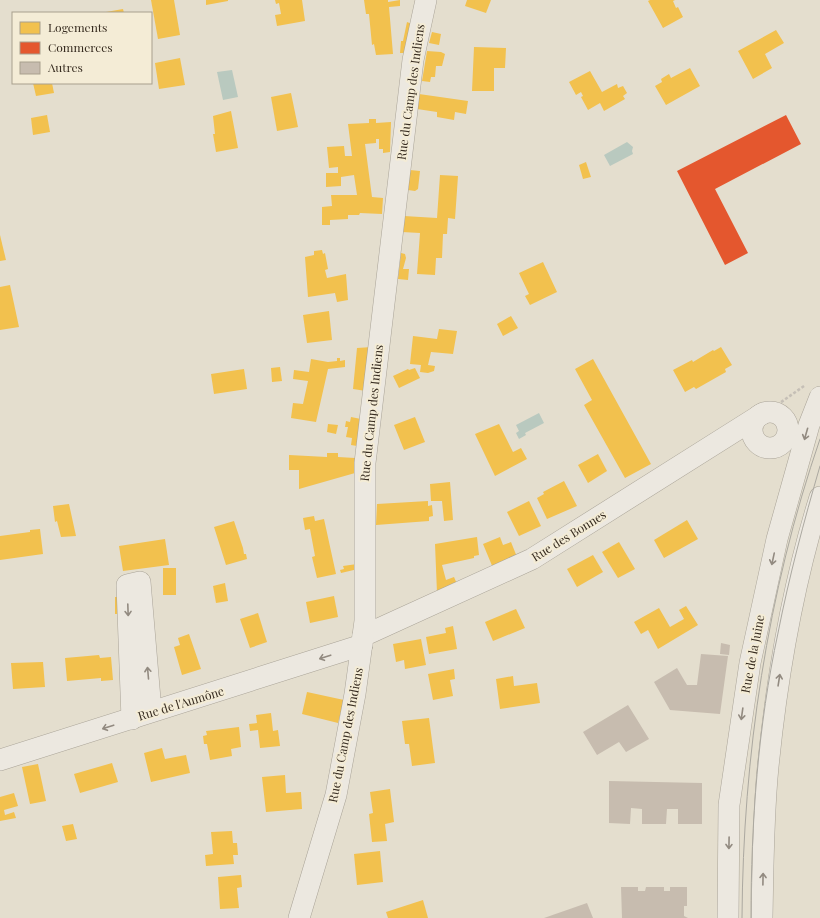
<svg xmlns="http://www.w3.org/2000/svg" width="820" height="918" font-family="'Playfair Display',serif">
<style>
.water{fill:#b9c9bf}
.homes{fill:#f2c14e}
.shops{fill:#e4572e}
.building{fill:#c7bcaf}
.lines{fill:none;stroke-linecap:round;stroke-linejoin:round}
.minor-casing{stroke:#a9a397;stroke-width:22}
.path{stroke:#c5bfb6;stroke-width:2.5;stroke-dasharray:3 2;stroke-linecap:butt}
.minor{stroke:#ece8e0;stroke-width:21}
.tram{stroke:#aba8a0;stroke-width:1}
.oneway{stroke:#928a80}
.labels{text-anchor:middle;stroke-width:4;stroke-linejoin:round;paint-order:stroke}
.street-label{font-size:12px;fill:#372c20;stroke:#f4ecd6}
</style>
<rect width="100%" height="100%" fill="#e4dece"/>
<g class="water">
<polygon points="232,70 238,97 223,100 217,72"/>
<polygon points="627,142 633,147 632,151 633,154 610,166 604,155"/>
<polygon points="539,413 544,423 525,433 526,435 519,439 516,433 519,431 516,425"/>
</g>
<g class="homes">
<polygon points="151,0 174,0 180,35 158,39"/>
<polygon points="206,0 228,0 228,1 206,5"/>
<polygon points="275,0 302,0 305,21 277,26 275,15 281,14 279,3 276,4"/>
<polygon points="364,0 388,0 388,2 400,0 400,6 389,7 393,54 376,55 374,44 372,45 369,14 366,14"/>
<polygon points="467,0 491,0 486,13 465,6"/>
<polygon points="650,0 675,0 673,1 676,8 678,7 683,17 663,28 648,1"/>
<polygon points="123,9 124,13 106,13 106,12"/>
<polygon points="407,22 412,24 406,53 400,53 401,41 403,41"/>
<polygon points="776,30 784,43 765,54 772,68 753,79 738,51"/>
<polygon points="432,32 441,34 439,45 429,43"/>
<polygon points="474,47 506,48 505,68 494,68 494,91 472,91"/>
<polygon points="427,51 441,52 445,54 442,66 436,66 435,77 431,77 430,82 422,81"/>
<polygon points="180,58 185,85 159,89 155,63"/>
<polygon points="690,68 700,86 666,105 655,86 662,82 661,79 669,74 671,78"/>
<polygon points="590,71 602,92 617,84 618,88 623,86 627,93 623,96 625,99 604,111 600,103 588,110 581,97 583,96 581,92 576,95 569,82"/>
<polygon points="33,83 52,83 54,93 36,96"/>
<polygon points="291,93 298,127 277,131 271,97"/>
<polygon points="419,94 468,101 466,114 455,112 454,120 437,117 437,112 417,109"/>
<polygon points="231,111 238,148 216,152 213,134 215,134 213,116"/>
<polygon points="47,115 50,132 33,135 31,118"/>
<polygon points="369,119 376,119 376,123 391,122 390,152 383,153 383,149 379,149 379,139 376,139 376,143 365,144 372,197 383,198 382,214 360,213 359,215 348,215 348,219 330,220 330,225 322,225 322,207 332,206 331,195 357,195 354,175 341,177 341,186 326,187 326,173 338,173 338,167 329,168 327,147 344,146 345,156 352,156 348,124 369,123"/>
<polygon points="586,162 591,177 583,179 579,165"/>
<polygon points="410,170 420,171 418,189 415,191 408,190"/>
<polygon points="440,175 458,176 455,219 448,218 447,234 443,234 442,258 436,258 435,275 417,274 420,233 402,232 404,216 437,218"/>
<polygon points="0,235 6,260 0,261"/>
<polygon points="322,250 323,254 325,253 328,269 325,270 327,278 346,274 348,300 337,302 335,293 308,297 305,257 314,255 314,251"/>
<polygon points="401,253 405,254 406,258 403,269 409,269 408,280 398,279"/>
<polygon points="543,262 557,292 530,305 525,296 529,294 519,273"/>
<polygon points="10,285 19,327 0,330 0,287"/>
<polygon points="329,311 332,340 307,343 303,315"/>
<polygon points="511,316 518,328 503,336 497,324"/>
<polygon points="439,329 457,331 453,354 431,352 428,365 435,366 434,371 428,373 420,372 421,365 410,364 413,336 437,339"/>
<polygon points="372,347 366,391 353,389 357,348"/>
<polygon points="721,347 732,365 725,369 726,372 696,389 694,387 685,392 673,370 692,360 693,362 713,350 714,351"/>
<polygon points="337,358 340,358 340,361 345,360 345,367 328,369 316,422 291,418 293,403 303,404 308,381 293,379 294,370 309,372 311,359 328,362 337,361"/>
<polygon points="593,359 651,464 625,478 584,405 592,400 575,369"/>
<polygon points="280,367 282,381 272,382 271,368"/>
<polygon points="415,368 420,378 399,388 393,376 408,369 409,370"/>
<polygon points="244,369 247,389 214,394 211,374"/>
<polygon points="351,417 361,419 357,446 351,445 352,438 346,437 348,427 345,427 346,421 350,422"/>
<polygon points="415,417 425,442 404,450 394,425"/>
<polygon points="328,424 338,425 336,434 327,432"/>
<polygon points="499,424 513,452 521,448 527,459 495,476 475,434"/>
<polygon points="327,453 338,453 338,457 355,458 355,473 299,489 299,470 289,470 289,455 327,457"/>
<polygon points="598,454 607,471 588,483 578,465"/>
<polygon points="564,481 577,506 547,519 537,498 544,494 543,492"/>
<polygon points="450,482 453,520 444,521 442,501 431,501 430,484"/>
<polygon points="428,501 428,506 432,505 433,516 429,517 429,521 376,525 377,504"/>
<polygon points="529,501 541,526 519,536 507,512"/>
<polygon points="69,504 76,536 61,537 57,521 55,522 53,506"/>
<polygon points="314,516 315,521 324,519 336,574 317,578 312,557 315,556 310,529 305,530 303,518"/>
<polygon points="687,520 698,539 664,558 654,540"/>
<polygon points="234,521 243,548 244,554 246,554 247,559 226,565 214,527"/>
<polygon points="40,529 43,554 0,560 0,536 30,532 30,530"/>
<polygon points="477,537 479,555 474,556 474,558 442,565 446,580 454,577 457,584 437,593 435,544"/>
<polygon points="500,537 503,545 511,542 517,557 493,568 483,544"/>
<polygon points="165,539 169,565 123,571 119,546"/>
<polygon points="619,542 635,569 618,578 602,552"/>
<polygon points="593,555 603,572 577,587 567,569"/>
<polygon points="357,564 358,569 341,573 340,570 344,569 343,566"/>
<rect x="163" y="568" width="13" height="27"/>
<polygon points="225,583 228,601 216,603 213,586"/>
<polygon points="334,596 338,617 310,623 306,602"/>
<rect x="115" y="597" width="9" height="17"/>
<polygon points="686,606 698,625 658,649 648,630 641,634 634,622 659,608 670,627 684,619 679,610"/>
<polygon points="516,609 525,628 493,641 485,622"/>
<polygon points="258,613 267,642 250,648 240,619"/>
<polygon points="453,626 457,649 429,654 426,637 446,633 445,628"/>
<polygon points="189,634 201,669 182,675 174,647 180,645 178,638"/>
<polygon points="421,639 426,665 405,669 404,660 396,662 393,644"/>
<polygon points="99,655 100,658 111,657 113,680 101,681 101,678 67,681 65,658"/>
<polygon points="43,662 45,687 13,689 11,663"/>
<polygon points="454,669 455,679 450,680 453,696 433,700 428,674"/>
<polygon points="513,676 514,686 537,683 540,703 500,709 496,679"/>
<polygon points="307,692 344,700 338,723 302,714"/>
<polygon points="271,713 273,731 278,730 280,746 260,748 258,730 250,731 249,724 257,723 256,715"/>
<polygon points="429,718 435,763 412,766 409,744 405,744 402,721"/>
<polygon points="239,727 241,747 231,749 232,756 210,760 207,744 204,744 203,736 207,735 206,731"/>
<polygon points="162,748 165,759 186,755 190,773 151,782 144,753"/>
<polygon points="112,763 118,782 80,793 74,774"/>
<polygon points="38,764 46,801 30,804 22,767"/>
<polygon points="285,775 286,793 301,792 302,809 266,812 262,777"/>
<polygon points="390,789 394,822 385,824 387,841 372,842 369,814 373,813 370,792"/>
<polygon points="14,793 18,806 4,810 5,815 14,812 16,818 0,821 0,797"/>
<polygon points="73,824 77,839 66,841 62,826"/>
<polygon points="232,831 233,843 237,843 238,855 233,855 234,864 206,866 205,855 213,854 211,832"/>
<polygon points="380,851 383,882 357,885 354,854"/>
<polygon points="241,875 242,887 237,888 239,908 220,909 218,877"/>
<polygon points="423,900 428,918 388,918 386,912"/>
</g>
<polygon class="shops" points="786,115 801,144 715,189 748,253 725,265 677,171"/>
<g class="building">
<polygon points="721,643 730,645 729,655 720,654"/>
<polygon points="701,654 728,656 720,714 670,710 654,682 677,668 687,685 697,685"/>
<polygon points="628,705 649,739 626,752 619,742 597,755 583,732"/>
<polygon points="609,781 702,783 702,824 678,824 678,809 667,809 666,824 642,824 642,809 631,808 630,824 609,823"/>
<polygon points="621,887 638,887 638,891 645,891 646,887 664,887 664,891 670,891 670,887 687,887 687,906 684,906 684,916 688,918 622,918"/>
<polygon points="587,903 593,918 544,918"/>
</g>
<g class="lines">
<g class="minor-casing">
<g id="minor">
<circle cx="770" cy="430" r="18"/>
<polyline points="363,636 532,559 762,414"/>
<polyline points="132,719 127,585 140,582 151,711"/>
<polyline points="0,760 362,645"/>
<polyline points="299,918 336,795 355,694 365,621 365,463 413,60 426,0"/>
<polyline points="728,918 729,805 750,663 777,539 809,425 820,397"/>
<path d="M 762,918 C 763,868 763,817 768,767 C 777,676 793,584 820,497"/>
</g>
</g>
<polyline class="path" points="777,405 804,386"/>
<use href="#minor" class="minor"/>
<g class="tram">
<path d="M 742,918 C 743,756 767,593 820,439"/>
<path d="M 751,918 C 751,823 758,726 778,633 C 789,577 804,521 820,466"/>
</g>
</g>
<defs><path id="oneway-shaft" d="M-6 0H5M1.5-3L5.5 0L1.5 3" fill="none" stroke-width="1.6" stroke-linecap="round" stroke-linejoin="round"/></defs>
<g class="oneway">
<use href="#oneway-shaft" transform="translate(806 434) rotate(106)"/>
<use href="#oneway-shaft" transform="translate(773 559) rotate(102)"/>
<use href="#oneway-shaft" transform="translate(128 610) rotate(88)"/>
<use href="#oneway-shaft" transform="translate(325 657) rotate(162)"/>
<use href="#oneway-shaft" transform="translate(148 673) rotate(-95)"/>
<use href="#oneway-shaft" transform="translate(779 680) rotate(-81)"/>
<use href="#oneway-shaft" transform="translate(742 714) rotate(98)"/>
<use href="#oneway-shaft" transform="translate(108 727) rotate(162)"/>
<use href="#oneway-shaft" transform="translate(729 843) rotate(91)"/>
<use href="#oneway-shaft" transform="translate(763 879) rotate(-89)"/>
</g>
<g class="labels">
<g class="street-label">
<text transform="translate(411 92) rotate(-82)" y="4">Rue du Camp des Indiens</text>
<text transform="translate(372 413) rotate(-84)" y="4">Rue du Camp des Indiens</text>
<text transform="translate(569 536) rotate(-32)" y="4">Rue des Bonnes</text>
<text transform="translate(753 654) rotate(-79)" y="4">Rue de la Juine</text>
<text transform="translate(181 704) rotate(-17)" y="4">Rue de l'Aumône</text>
<text transform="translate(346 735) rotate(-79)" y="4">Rue du Camp des Indiens</text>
</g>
</g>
<rect x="12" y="12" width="140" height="72" fill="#f4ecd6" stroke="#a89f8d"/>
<rect x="20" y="22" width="20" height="12" fill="#f2c14e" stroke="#a89f8d"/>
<text x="48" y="32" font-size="12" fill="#372c20">Logements</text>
<rect x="20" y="42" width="20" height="12" fill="#e4572e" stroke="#a89f8d"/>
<text x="48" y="52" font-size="12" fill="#372c20">Commerces</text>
<rect x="20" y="62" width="20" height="12" fill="#c7bcaf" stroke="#a89f8d"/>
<text x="48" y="72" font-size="12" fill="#372c20">Autres</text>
</svg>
